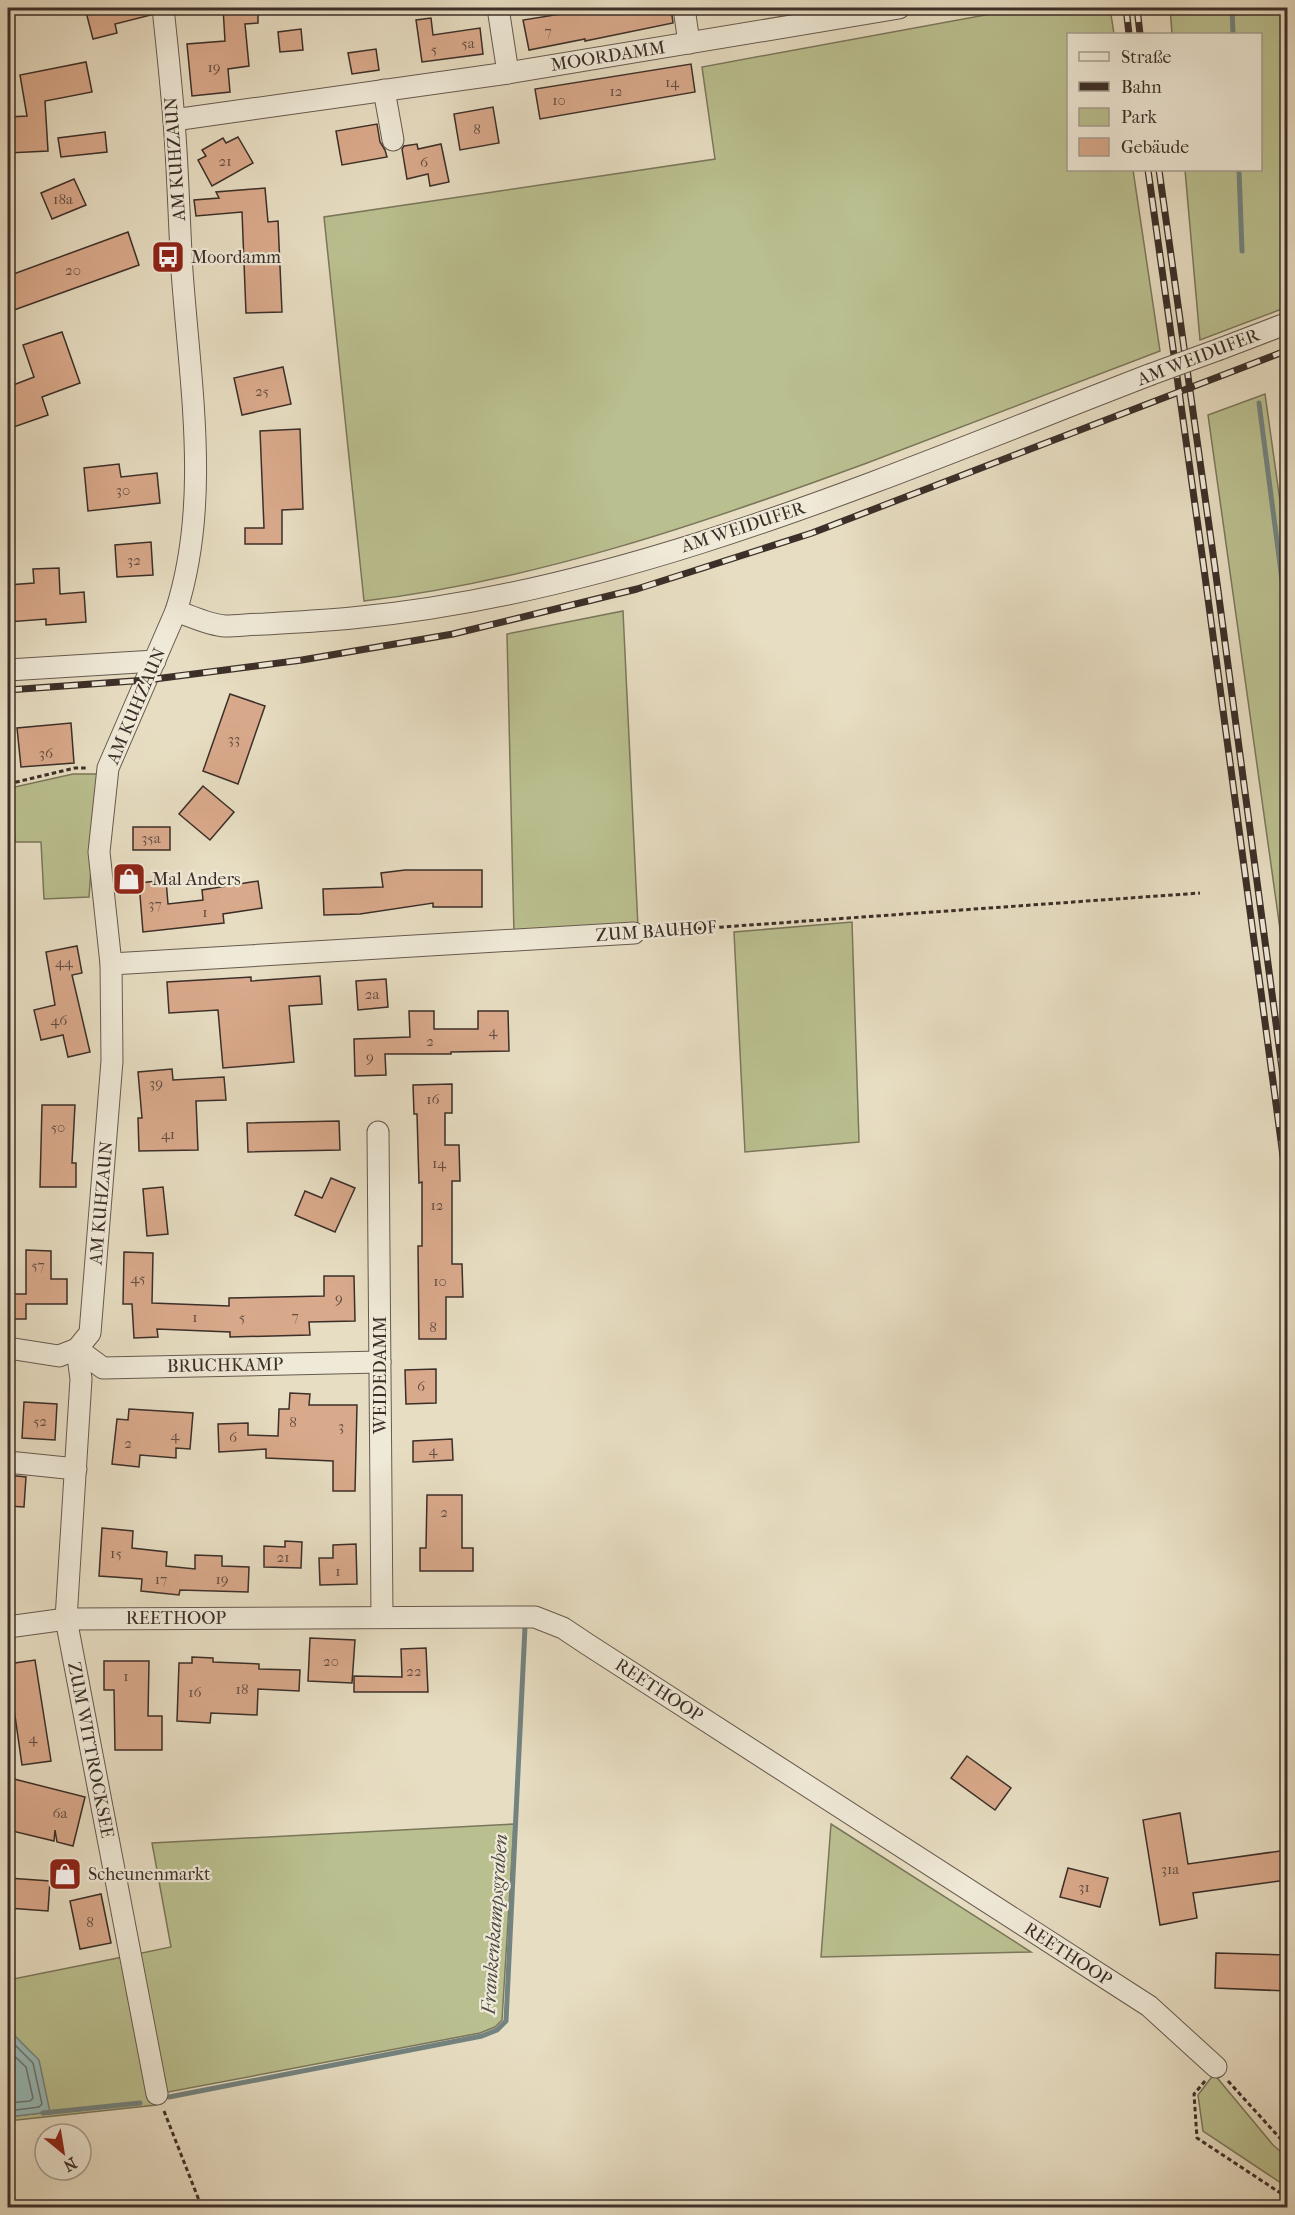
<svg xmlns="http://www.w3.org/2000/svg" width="1295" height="2215" font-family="'IM FELL French Canon',serif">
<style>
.green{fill:#babf8f;stroke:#7b775c;stroke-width:1.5}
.water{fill:#98bbba;stroke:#738380;stroke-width:1.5}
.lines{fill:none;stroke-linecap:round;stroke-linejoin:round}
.shore{stroke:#6a7572;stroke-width:1.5}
.stream{stroke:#738380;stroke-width:5}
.building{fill:#d9a98b;stroke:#3c2f29;stroke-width:1.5}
.minor-casing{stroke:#675a4f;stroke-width:23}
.path{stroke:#3c2f29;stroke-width:3;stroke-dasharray:4.5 3;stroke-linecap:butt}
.minor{stroke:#efe9d7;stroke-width:21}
.rail-casing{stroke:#3c2f29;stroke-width:7}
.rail{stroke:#efe9d7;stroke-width:4.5;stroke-dasharray:14;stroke-linecap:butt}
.minor-bridge-casing{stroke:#675a4f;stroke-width:23;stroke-linecap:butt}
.minor-bridge{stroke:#efe9d7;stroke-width:21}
.labels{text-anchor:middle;stroke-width:4.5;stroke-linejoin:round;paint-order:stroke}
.number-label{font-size:15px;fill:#634e42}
.street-label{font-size:18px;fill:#3c2f29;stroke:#efe9d7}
.poi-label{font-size:18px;fill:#3c2f29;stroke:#efe9d7;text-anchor:start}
.water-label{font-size:20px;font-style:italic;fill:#4e4b46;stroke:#efe9d7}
</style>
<rect width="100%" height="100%" fill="#e7ddc2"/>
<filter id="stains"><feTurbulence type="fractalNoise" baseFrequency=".00333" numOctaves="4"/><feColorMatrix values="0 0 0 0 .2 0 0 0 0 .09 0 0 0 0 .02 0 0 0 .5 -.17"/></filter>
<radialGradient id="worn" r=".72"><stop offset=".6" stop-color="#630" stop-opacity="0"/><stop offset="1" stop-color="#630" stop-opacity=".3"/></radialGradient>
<g class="green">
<path d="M 1023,8 L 1110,8 L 1114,34 L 1068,34 L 1068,170 L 1133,170 L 1160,351 C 1063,389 965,426 867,463 C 704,523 538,580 364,601 L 324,217 L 715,159 L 702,67 Z"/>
<polygon points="1170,8 1287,8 1287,307 1200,340 1185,170 1260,170 1260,34 1172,34"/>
<polygon points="1265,394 1288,558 1287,979 1208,415"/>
<polygon points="623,611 638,927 514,934 507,634"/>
<polygon points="73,774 98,774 89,897 44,899 41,842 15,842 10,788"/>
<polygon points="852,922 859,1142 745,1152 734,932"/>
<polygon points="514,1824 502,2020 495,2027 480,2033 163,2093 132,1955 171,1947 152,1843"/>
<polygon points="831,1824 1031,1952 821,1957"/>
<polygon points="128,1956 156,2105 8,2121 8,2117 49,2112 15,2037 8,2036 8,1980"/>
<polygon points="1214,2074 1273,2145 1287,2157 1287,2187 1203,2131 1198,2095"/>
</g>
<polygon class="water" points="8,2036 15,2036 39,2060 50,2112 8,2117"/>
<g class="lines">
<g class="shore">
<polyline points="8,2042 13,2043 33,2063 42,2104 39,2107 8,2111"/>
<polyline points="8,2050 26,2067 33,2098 30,2101 8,2103"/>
</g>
<g class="stream">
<polyline points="1232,8 1233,34"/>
<polyline points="1239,170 1242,251"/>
<polyline points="1259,403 1288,626"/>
<polyline points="169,2097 482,2036 497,2030 506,2021 525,1627"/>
<polyline points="43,2113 140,2103"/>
</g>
</g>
<g class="building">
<polygon points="85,8 151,8 151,15 115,24 117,33 93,39"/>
<polygon points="223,8 258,8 258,23 245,24 249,66 228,69 230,92 192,96 187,44 225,41"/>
<polygon points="598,8 671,8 673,23 585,41 585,39 529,50 523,20"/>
<polygon points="431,18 433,35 480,28 483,54 422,62 416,20"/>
<polygon points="301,29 303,50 280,52 278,32"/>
<polygon points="376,49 379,70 352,74 348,53"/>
<polygon points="86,62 92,92 45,101 48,151 8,153 8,117 27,116 20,75"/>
<polygon points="691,64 695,92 540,119 535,89"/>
<polygon points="493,107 499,143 460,150 454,114"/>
<polygon points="377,124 380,142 385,150 387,157 342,165 336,131"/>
<polygon points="105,132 107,152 61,157 58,138"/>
<polygon points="238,137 253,163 212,186 198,160 206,156 202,150 223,138 226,143"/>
<polygon points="417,144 418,149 441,144 449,182 430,186 428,174 407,179 402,149 404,146"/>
<polygon points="74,179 86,205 52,219 41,193"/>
<polygon points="265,188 268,222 278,221 282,312 246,313 242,212 196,216 194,200 219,198 216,192"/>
<polygon points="128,232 139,265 14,310 8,291 8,276"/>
<polygon points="62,332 80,383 42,397 48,415 8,429 8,387 34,377 23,345"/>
<polygon points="283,367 291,404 242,415 234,378"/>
<polygon points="300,429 303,509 282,510 282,544 245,544 245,528 264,528 260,431"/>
<polygon points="119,464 121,477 157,473 160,503 88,511 84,468"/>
<polygon points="151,542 153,575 117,577 115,545"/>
<polygon points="59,568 60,594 84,592 86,622 46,625 46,619 8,622 8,585 34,583 33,569"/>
<polygon points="230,694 265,706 238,784 203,771"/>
<polygon points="71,723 74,763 21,767 17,728"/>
<polygon points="203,786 234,812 210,840 179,814"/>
<rect x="133" y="827" width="37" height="23"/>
<polygon points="121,864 136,864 137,890 121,890"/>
<polygon points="405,870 482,870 482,907 433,907 433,903 360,914 324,915 323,889 383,887 381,873"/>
<polygon points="166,880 168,904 203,900 202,890 258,881 262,908 223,914 224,923 143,932 139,883"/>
<polygon points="77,946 82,973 72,975 90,1052 68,1057 63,1035 41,1040 34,1010 55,1005 46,952"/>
<polygon points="320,976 322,1004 289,1006 294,1062 223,1068 218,1010 169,1013 167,982 251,977 251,981"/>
<polygon points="386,979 388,1007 358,1010 356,981"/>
<polygon points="409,1011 434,1011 434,1029 478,1029 478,1011 508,1011 509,1051 451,1052 451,1054 385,1054 386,1075 355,1076 354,1039 410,1037"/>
<polygon points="172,1069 173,1080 224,1077 226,1100 196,1101 198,1150 139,1151 138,1118 142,1118 138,1072"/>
<polygon points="452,1084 452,1113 445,1113 445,1145 459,1145 460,1181 452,1181 452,1264 462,1264 463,1297 446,1297 446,1339 419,1339 418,1246 422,1246 422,1182 419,1183 417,1114 414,1114 413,1085"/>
<polygon points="42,1105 75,1105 72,1163 76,1163 76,1187 40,1187"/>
<polygon points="339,1121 340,1150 248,1152 247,1123"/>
<polygon points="331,1178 355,1188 335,1232 295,1215 305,1191 322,1198"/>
<polygon points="163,1187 168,1234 147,1236 143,1189"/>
<polygon points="26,1250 51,1251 51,1279 67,1279 67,1304 26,1304 26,1319 8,1319 8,1294 26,1294"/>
<polygon points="124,1252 153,1253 152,1303 229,1306 229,1298 324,1296 324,1276 354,1276 355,1321 309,1322 310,1335 230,1337 230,1332 157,1329 158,1337 134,1338 132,1304 123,1304"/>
<polygon points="436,1369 436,1403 406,1404 405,1370"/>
<polygon points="290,1393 310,1394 309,1405 357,1405 355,1491 333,1491 333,1461 266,1458 266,1449 219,1452 218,1424 248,1423 248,1435 278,1436 279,1409 289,1409"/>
<polygon points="24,1402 57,1404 55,1440 22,1438"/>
<polygon points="129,1409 193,1413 190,1449 176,1448 176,1458 140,1455 139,1467 112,1464 117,1419 128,1420"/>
<polygon points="452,1439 453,1460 413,1462 413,1441"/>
<polygon points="8,1475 26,1477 24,1507 8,1506"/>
<polygon points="427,1495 462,1495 462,1548 473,1548 473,1571 420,1571 420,1548 426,1548"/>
<polygon points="102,1528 133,1531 132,1548 167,1552 166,1566 195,1569 195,1555 222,1556 222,1566 249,1567 248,1592 180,1590 179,1595 141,1591 142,1579 99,1576"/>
<polygon points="285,1541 302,1542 301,1568 264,1567 264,1546 285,1547"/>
<polygon points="356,1544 357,1584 320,1585 319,1558 333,1558 333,1545"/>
<polygon points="310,1638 355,1640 352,1683 308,1681"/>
<polygon points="426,1648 428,1692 354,1692 354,1676 402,1677 401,1649"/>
<polygon points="192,1657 213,1658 213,1662 259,1664 259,1669 300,1670 299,1691 258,1689 257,1715 211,1713 210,1723 177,1721 179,1663 192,1663"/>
<polygon points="35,1660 51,1761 22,1765 12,1695 8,1695 8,1664"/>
<polygon points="104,1661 149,1661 148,1716 162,1716 162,1750 115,1750 114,1690 104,1690"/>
<polygon points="967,1756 1011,1788 995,1810 951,1778"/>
<polygon points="14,1779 85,1797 73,1846 57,1842 55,1830 54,1841 8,1830 8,1806"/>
<polygon points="1180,1813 1188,1864 1287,1850 1287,1880 1193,1893 1197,1918 1160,1925 1143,1820"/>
<polygon points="1068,1868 1108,1878 1100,1907 1060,1897"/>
<polygon points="8,1878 50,1881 48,1911 8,1908"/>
<polygon points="101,1894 111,1943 80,1949 70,1901"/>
<polygon points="1216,1953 1287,1955 1287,1991 1215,1988"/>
</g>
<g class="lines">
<g class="minor-casing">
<g id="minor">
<polyline points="498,8 508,73"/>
<polyline points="684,8 689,43"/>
<polyline points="384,90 393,140"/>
<polyline points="174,120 508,73 899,8"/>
<polyline points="1220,349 1288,323"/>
<path d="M 176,611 C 191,616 209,625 225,626 C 238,626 252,624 265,624 C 294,622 323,621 352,618 C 625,593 895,473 1149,375"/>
<polyline points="8,670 155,661"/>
<polyline points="111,964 634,933"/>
<polyline points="378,1132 382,1617"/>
<path d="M 8,1348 L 59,1356 L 77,1349 L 90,1333 L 112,1061 L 111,964 L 99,852 L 108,768 L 176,611 C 211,502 190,384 182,271 C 179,221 178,171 174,121 C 171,83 167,45 163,8"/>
<polyline points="77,1349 81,1379 66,1619 157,2094"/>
<polyline points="77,1349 103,1368 380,1362"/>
<polyline points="8,1462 76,1469"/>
<polyline points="8,1627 66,1619 535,1617 563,1628 587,1644 1149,2006 1216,2067"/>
</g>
</g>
<g class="path">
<polyline points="8,784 75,768 88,768"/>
<polyline points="652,932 1200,893"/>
<polyline points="1205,2081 1194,2094 1197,2138 1288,2198"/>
<polyline points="1228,2081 1288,2147"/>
<polyline points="164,2111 202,2208"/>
</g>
<use href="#minor" class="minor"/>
<g class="rail-casing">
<g id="rail">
<polyline points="1126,8 1129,34"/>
<polyline points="1137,8 1140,34"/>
<polyline points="1148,170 1204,569 1288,1193"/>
<polyline points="1159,170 1215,568 1288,1113"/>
<polyline points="8,690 147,680 302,660 453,634 637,589 812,533 1288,350"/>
</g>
</g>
<use href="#rail" class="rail"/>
<g class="minor-bridge-casing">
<polyline id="minor-bridge" points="1149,375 1220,349"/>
</g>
<use href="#minor-bridge" class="minor-bridge"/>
</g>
<defs>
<g id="bus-square" transform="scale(1.725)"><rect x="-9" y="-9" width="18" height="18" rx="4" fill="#8f2418" stroke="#efe9d7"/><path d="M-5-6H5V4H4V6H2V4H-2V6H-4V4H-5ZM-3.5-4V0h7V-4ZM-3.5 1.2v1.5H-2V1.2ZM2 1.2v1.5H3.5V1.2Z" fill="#fff"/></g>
<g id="shop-square" transform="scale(1.725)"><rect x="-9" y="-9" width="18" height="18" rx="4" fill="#8f2418" stroke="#efe9d7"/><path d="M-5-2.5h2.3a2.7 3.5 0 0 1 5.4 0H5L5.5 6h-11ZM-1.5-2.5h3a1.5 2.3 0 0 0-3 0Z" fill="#fff"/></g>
</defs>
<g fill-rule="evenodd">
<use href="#bus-square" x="168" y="257"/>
<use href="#shop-square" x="129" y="879"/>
<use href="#shop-square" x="65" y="1874"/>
</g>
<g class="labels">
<g class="number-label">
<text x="548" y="36">7</text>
<text x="468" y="48">5a</text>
<text x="434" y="54">5</text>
<text x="214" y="72">19</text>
<text x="672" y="87">14</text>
<text x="616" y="96">12</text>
<text x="559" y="105">10</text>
<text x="477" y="134">8</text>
<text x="225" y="166">21</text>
<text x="424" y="167">6</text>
<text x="63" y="204">18a</text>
<text x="73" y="275">20</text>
<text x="262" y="396">25</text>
<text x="123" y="495">30</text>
<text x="134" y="565">32</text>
<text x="234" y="744">33</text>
<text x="46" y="758">36</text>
<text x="151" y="843">35a</text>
<text x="155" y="909">37</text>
<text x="205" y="917">1</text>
<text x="64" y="967">44</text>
<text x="372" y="999">2a</text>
<text x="59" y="1025">46</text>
<text x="493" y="1036">4</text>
<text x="430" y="1046">2</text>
<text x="370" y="1062">9</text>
<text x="156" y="1088">39</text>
<text x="433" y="1104">16</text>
<text x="58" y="1132">50</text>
<text x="168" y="1139">41</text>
<text x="439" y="1168">14</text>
<text x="437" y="1210">12</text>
<text x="38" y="1270">57</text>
<text x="138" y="1283">45</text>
<text x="440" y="1286">10</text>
<text x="339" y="1303">9</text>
<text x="295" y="1321">7</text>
<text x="195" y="1322">1</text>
<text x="242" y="1322">5</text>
<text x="433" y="1332">8</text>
<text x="421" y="1391">6</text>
<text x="40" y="1426">52</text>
<text x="293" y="1427">8</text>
<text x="341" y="1431">3</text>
<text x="175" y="1440">4</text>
<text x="233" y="1442">6</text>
<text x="128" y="1448">2</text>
<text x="433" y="1455">4</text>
<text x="444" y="1517">2</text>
<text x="116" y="1558">15</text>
<text x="283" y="1562">21</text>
<text x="338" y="1576">1</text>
<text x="161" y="1584">17</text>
<text x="222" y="1584">19</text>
<text x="331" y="1666">20</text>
<text x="414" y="1676">22</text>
<text x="126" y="1681">1</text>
<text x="242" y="1694">18</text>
<text x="195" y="1697">16</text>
<text x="33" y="1743">4</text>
<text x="60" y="1818">6a</text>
<text x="1170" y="1874">31a</text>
<text x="1084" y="1892">31</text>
<text x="90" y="1927">8</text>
</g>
<g class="street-label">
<text transform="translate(608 56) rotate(-9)" y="6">MOORDAMM</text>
<text transform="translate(175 159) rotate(-94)" y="6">AM KUHZAUN</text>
<text transform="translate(1198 357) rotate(-21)" y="6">AM WEIDUFER</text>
<text transform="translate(743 527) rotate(-18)" y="6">AM WEIDUFER</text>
<text transform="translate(136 706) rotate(-67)" y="6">AM KUHZAUN</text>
<text transform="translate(656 931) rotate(-4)" y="6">ZUM BAUHOF</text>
<text transform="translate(101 1203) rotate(-85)" y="6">AM KUHZAUN</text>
<text transform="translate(225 1365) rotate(-1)" y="6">BRUCHKAMP</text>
<text transform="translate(380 1375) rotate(-90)" y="6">WEIDEDAMM</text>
<text x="176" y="1624">REETHOOP</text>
<text transform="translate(659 1690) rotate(33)" y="6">REETHOOP</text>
<text transform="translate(91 1750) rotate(79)" y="6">ZUM WITTROCKSEE</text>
<text transform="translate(1068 1954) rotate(33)" y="6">REETHOOP</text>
</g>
<g class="poi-label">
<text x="191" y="263">Moordamm</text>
<text x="152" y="885">Mal Anders</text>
<text x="88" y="1880">Scheunenmarkt</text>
</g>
<g class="water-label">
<text transform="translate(494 1924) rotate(-86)" y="7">Frankenkampsgraben</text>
</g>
</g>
<rect width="1295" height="2215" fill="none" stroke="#e7ddc2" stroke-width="30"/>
<rect x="9" y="9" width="1277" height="2197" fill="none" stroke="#3c2f29" stroke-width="3"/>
<rect x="15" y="15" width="1265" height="2185" fill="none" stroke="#3c2f29" stroke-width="1.5"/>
<rect x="1067" y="33" width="195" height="138" fill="#efe9d7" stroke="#a79f91" stroke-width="1.5"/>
<rect x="1079" y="52" width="30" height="9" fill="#efe9d7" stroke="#a79f91" stroke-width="1.5"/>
<text x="1121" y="63" font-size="18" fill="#3c2f29">Straße</text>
<rect x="1079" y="82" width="30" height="9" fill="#3c2f29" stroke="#a79f91" stroke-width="1.5"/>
<text x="1121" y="93" font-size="18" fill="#3c2f29">Bahn</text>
<rect x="1079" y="108" width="30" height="18" fill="#babf8f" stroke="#a79f91" stroke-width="1.5"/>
<text x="1121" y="123" font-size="18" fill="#3c2f29">Park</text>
<rect x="1079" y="138" width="30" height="18" fill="#d9a98b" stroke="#a79f91" stroke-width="1.5"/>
<text x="1121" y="153" font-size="18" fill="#3c2f29">Gebäude</text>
<g transform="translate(63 2152) rotate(150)"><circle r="28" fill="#efe9d7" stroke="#a79f91" stroke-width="1.5"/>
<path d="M0-4.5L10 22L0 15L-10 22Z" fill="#8f2418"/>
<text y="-9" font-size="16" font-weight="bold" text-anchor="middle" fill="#3c2f29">N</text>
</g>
<rect width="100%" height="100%" filter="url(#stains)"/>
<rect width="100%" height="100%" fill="url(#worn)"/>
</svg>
